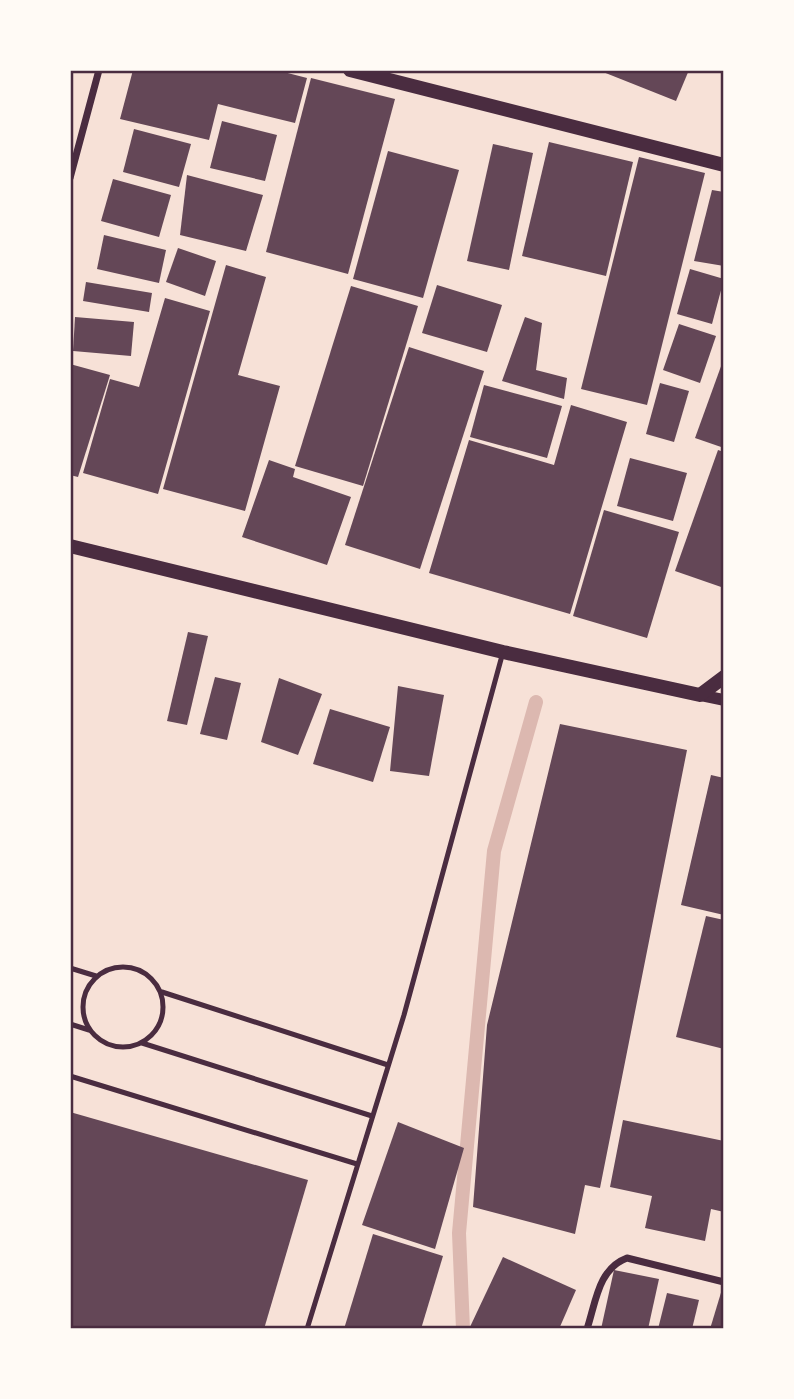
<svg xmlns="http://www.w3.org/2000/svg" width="794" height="1399" font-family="'Titillium Web',sans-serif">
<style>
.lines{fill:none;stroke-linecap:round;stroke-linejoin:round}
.stream{stroke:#dcb8b0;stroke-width:14}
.building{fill:#644757}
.service{stroke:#4a2c40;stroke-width:5}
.minor{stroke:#4a2c40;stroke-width:7}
.tertiary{stroke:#4a2c40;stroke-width:12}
.secondary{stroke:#4a2c40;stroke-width:14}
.neatline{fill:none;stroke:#4a2c40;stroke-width:2.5}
</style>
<rect width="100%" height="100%" fill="#f7e1d7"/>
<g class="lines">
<polyline class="stream" points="463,1329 459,1233 494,851 536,702"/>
</g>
<g class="building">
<polygon points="133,70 276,70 307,78 295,123 218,104 209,140 120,119"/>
<polygon points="598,70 689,70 676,101"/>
<polygon points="311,78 395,99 348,274 266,252"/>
<polygon points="222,121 277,135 265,181 210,168"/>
<polygon points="134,129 191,144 179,187 123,172"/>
<polygon points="549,142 633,162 606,276 522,256"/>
<polygon points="493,144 533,153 509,270 467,261"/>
<polygon points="388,151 459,170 423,298 353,279"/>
<polygon points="639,157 705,173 647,405 581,389"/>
<polygon points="187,175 263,195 246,251 180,235"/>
<polygon points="113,179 171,195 159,237 101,221"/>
<polygon points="712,190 724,192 724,266 694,261"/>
<polygon points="104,235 166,250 159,283 97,269"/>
<polygon points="178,248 216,261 205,296 166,282"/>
<polygon points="226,265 266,277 238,375 280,386 245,511 163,489"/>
<polygon points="690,269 724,279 712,324 677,314"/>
<polygon points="86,282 152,293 149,312 83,301"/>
<polygon points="437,285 502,305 487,352 422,333"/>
<polygon points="351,286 418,306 363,486 295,466"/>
<polygon points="165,298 210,311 158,494 83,473 110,379 139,387"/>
<polygon points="75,317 134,322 131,356 73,351"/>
<polygon points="525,317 542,323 536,370 567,378 564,399 502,381"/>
<polygon points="679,324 716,336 700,383 663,370"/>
<polygon points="409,347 484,371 420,569 345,545"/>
<polygon points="724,358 724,448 695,438"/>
<polygon points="70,364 110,375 78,477 70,475"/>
<polygon points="660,383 689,391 674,442 646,434"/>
<polygon points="484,385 562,406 547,458 470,437"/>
<polygon points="571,405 627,422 570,614 429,573 469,440 554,465"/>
<polygon points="718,450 724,452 724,588 675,571"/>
<polygon points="630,458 687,473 673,521 617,506"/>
<polygon points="269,460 295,469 293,477 351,497 327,565 242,537"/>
<polygon points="604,510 679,532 647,638 573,616"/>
<polygon points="188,632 208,636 187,725 167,721"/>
<polygon points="215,677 241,683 227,740 200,734"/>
<polygon points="279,678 322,694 298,755 261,742"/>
<polygon points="398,686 444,695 429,776 390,771"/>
<polygon points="330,709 390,727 373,782 313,764"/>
<polygon points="560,724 687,750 600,1188 585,1185 575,1234 473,1207 487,1025"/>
<polygon points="711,775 724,778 724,915 681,905"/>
<polygon points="706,916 724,920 724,1049 676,1037"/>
<polygon points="70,1112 308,1180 264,1329 70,1329"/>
<polygon points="623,1120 724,1141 724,1212 711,1209 705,1241 645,1228 652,1196 610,1187"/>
<polygon points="398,1122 464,1148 435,1249 362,1225"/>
<polygon points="373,1234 443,1256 421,1329 344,1329"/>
<polygon points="503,1257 576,1290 559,1329 469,1329"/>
<polygon points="614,1270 659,1279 648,1329 601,1329"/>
<polygon points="723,1286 724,1329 710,1329"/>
<polygon points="667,1293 699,1300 692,1329 658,1329"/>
</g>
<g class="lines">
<g class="service">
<circle cx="123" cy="1007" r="40"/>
<polyline points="70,968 96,976"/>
<polyline points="162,992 388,1065"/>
<polyline points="70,1024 89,1030"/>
<polyline points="142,1043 372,1116"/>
<polyline points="70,1076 357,1164"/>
<polyline points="307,1329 404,1015 503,652"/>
</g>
<g class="minor">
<polyline points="70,178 99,70"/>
<path d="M 587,1329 C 596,1302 598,1269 627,1258 L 724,1282"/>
</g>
<polyline class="tertiary" points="700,695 724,700"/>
<g class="secondary">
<polyline points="350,70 724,165"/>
<polyline points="70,546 503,652 700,695 724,677"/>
</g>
</g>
<rect width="794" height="1399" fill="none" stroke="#fffaf5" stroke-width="144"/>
<rect x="72" y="72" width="650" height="1255" class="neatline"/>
</svg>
